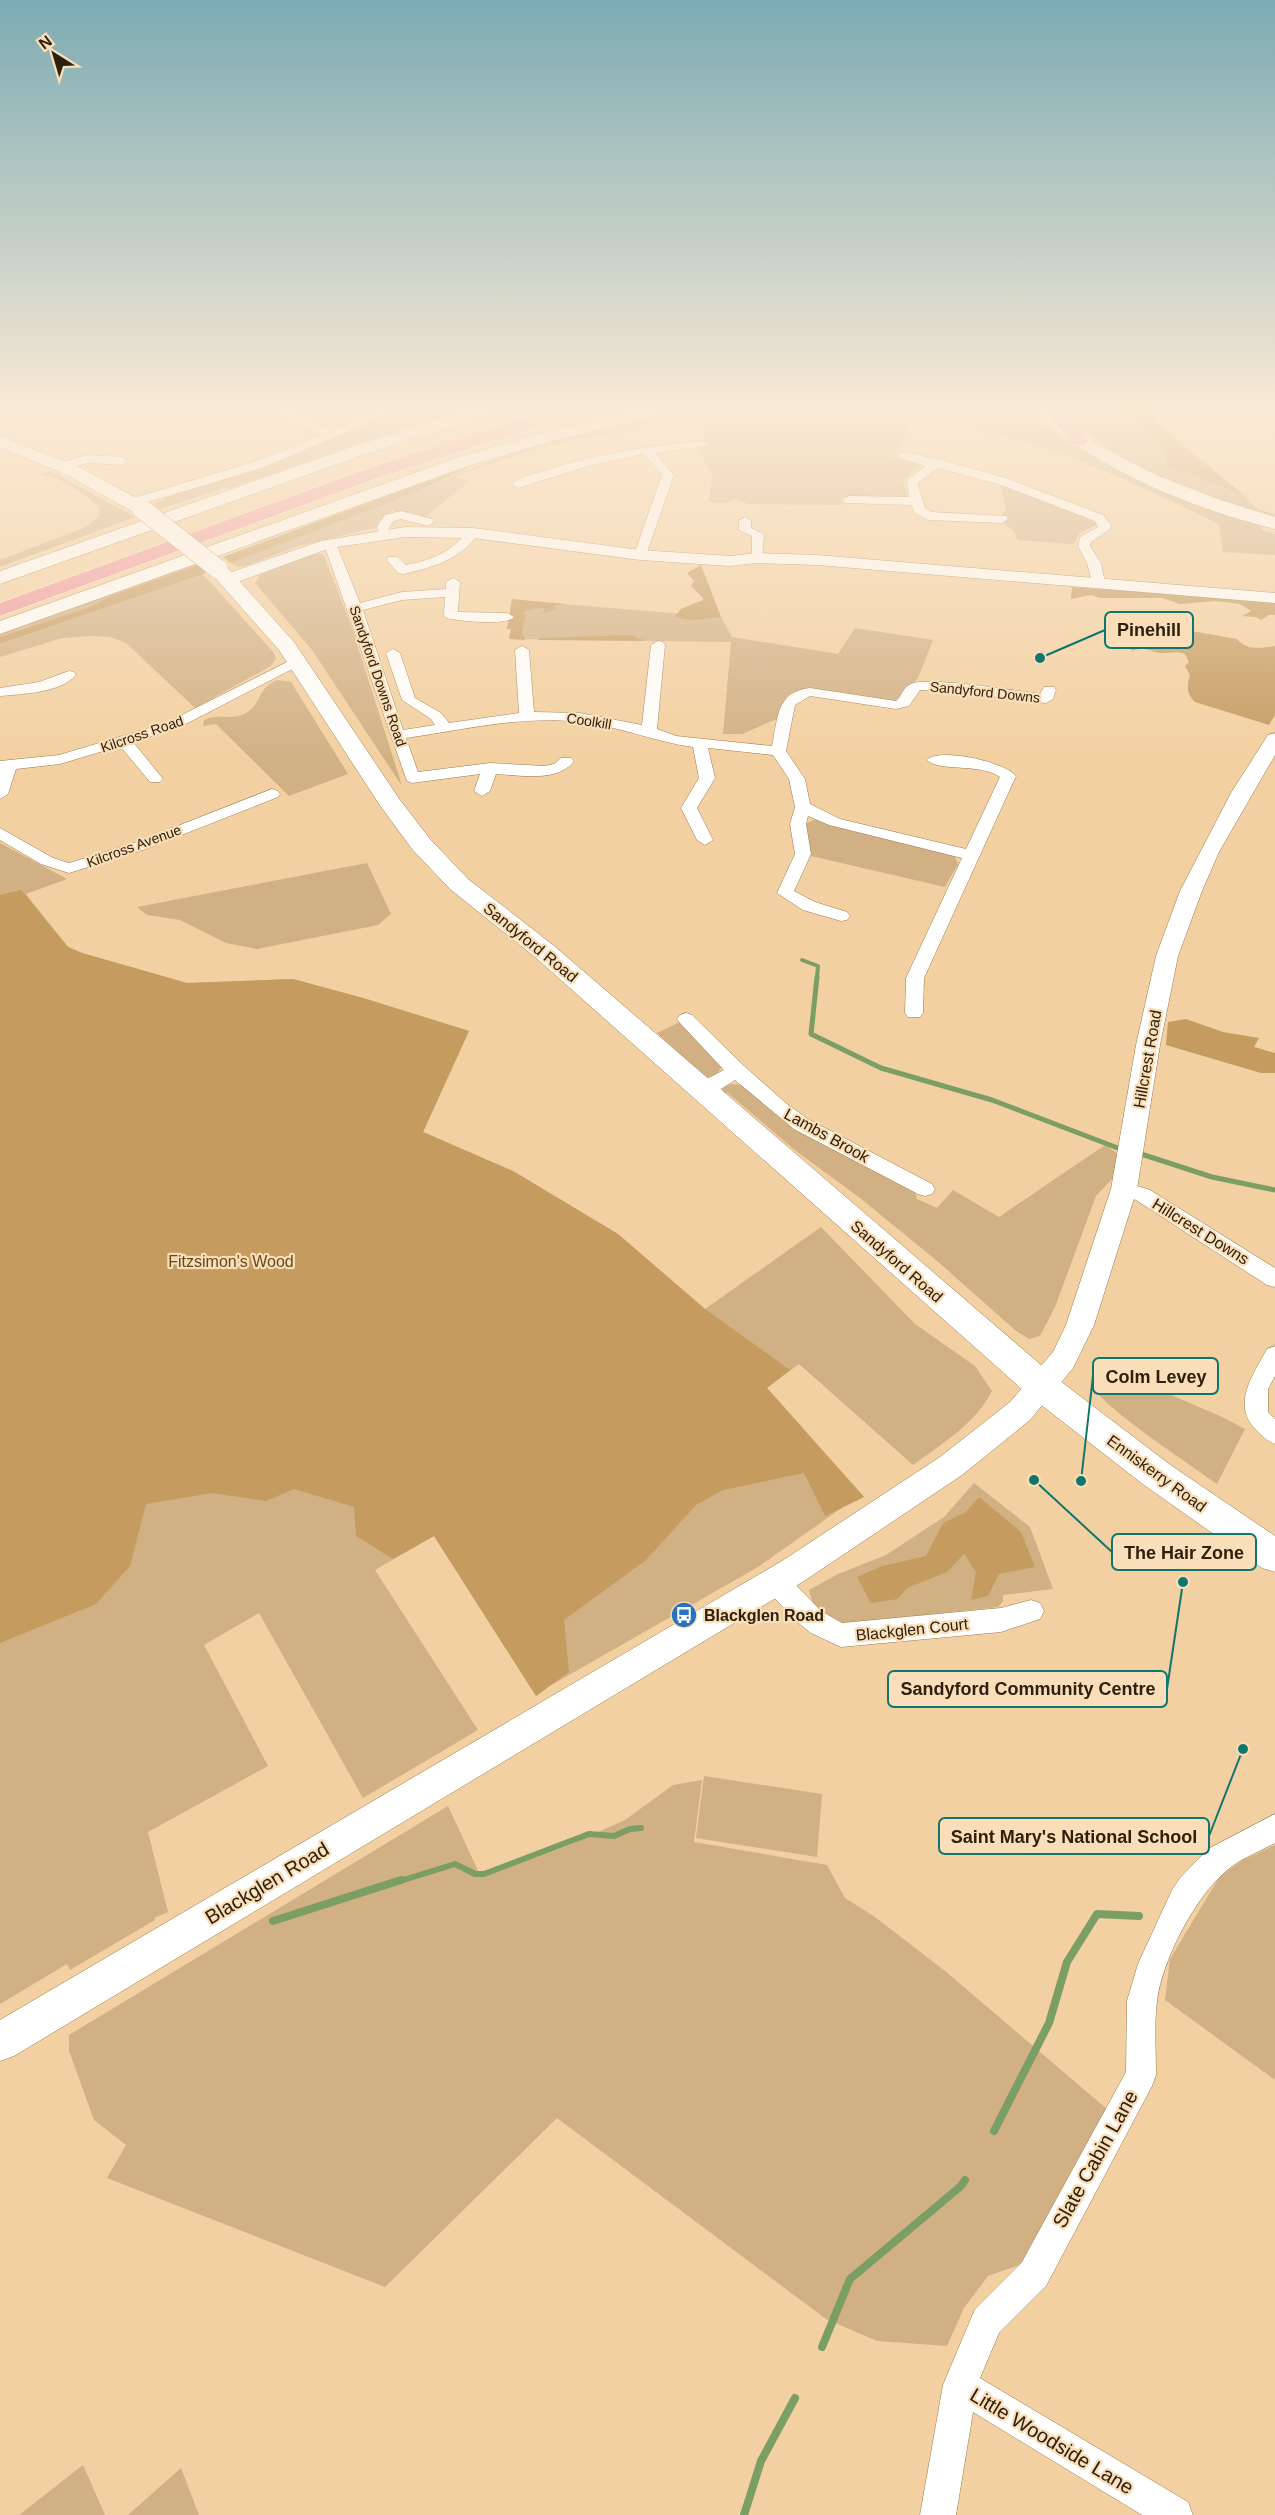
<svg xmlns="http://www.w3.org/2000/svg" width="1275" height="2515" font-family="Arial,sans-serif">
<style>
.green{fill:#d1b084}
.forest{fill:#c59b60}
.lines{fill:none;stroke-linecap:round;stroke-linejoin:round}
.stream-far3{stroke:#7a9e64;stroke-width:4}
.stream-far2{stroke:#7a9e64;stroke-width:5}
.stream-far1{stroke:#7a9e64;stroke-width:6}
.stream{stroke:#7a9e64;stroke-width:8}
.minor-casing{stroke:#9b7b4f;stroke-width:1}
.tertiary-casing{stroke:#9b7b4f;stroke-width:1}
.secondary-casing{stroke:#9b7b4f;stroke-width:1}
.motorway-casing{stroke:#fff;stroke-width:1}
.minor{fill:#fff;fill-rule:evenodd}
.tertiary{fill:#fff;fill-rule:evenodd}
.secondary{fill:#fff;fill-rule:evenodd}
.motorway{fill:#f0979e;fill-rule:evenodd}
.secondary-bridge-casing{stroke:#9b7b4f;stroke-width:20;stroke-linecap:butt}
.secondary-bridge{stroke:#fff;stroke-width:19}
.labels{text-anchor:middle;stroke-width:4.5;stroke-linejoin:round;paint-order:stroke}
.far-street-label{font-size:14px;fill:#2d200d;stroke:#fadeb9}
.street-label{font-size:16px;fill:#2d200d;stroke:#fadeb9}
.park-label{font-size:16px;fill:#654719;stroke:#fadeb9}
.poi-label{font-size:16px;font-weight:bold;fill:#2d200d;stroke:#fadeb9;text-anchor:start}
.near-street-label{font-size:20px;fill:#2d200d;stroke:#fadeb9}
.leader{fill:none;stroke:#0f766e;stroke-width:2}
.callout-dot{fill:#0f766e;stroke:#fadeb9;stroke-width:2}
.callout{fill:#fadeb9;stroke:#0f766e;stroke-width:2}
.callout-label{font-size:18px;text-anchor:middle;font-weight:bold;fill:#2d200d}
</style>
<rect width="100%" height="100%" fill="#f3d0a1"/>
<g class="green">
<polygon points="407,407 467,407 230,488 223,488 160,509 153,504 181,492 263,468"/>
<path d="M 696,407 L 1016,407 L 1064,440 L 1134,477 L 1262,527 L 1261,530 L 1275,534 L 1275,555 L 1223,552 L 1219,524 C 1166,499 1114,473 1059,453 C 1012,436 963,426 913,417 L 894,458 L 920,465 L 903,481 L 907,497 L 842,497 L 842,505 L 748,504 L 736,499 L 725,503 L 709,502 L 713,474 L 697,449 L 709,448 L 704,438 L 707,435 L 699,422 C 615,430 534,445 456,477 L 470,481 L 424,518 L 392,510 L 379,521 L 377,527 L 298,546 L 248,565 L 238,567 L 231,563 L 504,456 L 594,430 Z"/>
<path d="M 1064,407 L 1117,407 L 1162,451 L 1168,466 L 1245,496 L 1257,509 L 1275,514 L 1275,516 C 1209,497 1143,479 1090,434 C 1080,426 1069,418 1064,407 Z"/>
<path d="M 51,471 L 135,517 L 0,567 L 0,560 L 86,527 L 99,516 L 99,507 C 79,490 62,477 37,474 Z"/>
<polygon points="1001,486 1062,507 1098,524 1080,533 1073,544 1018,540 1013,530 1005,525 1002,513 1006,512"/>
<polygon points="314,554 322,554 325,558 352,628 402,786 312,650 255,583 260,575"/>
<polygon points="194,562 198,565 110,596 92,606 0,637 0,632"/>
<polygon points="203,574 274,653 276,659 271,666 195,708 126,643 110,637 93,636 62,638 0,657 0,644"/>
<path d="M 550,603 L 721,617 L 732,637 L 838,654 L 855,628 L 933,640 L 918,678 L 900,700 L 896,701 C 874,698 809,684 792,693 C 784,696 782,710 779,718 L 742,734 L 723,734 L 731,642 L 509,639 L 511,629 L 507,629 L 511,614 Z"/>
<path d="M 278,680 L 291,682 L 348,774 L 289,796 L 216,724 L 203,726 L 204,720 C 218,713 233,721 246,713 C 262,704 257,687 278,680 Z"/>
<polygon points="813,820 821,820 951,854 955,857 958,864 945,887 811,856 806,824"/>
<path d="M 0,843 L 67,879 L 26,894 L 68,947 L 82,953 L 187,983 L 293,979 L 363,998 L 469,1031 L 423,1132 L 513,1171 L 618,1234 L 705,1309 L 821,1227 L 915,1324 L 975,1366 L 992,1391 C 975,1424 943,1443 913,1465 L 799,1364 L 767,1388 L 864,1497 L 843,1507 L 758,1567 L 548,1687 L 536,1696 L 434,1536 L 375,1570 L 478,1730 L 363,1798 L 259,1613 L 204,1645 L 268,1766 L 148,1832 L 168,1912 L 154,1918 L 155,1920 L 70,1970 L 67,1964 L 0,2004 Z"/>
<polygon points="367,863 391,914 378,925 257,949 226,943 180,920 147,915 137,907"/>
<polygon points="682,1021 722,1067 717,1074 706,1078 657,1033"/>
<polygon points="731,1084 743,1085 915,1192 917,1199 937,1208 953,1190 999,1217 1105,1145 1121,1156 1118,1173 1096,1196 1055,1307 1040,1336 1029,1339 1015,1330 936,1260 860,1198 796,1151 728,1093 725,1094 722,1092 723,1088"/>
<path d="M 1095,1362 L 1222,1417 L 1245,1429 L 1217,1484 C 1194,1467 1100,1406 1092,1385 C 1090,1378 1093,1368 1095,1362 Z"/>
<polygon points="974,1483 1030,1527 1053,1589 1003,1595 1003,1601 998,1607 842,1624 814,1607 809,1590 838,1574 886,1555 944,1517"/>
<polygon points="704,1776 822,1794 817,1857 696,1838"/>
<polygon points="702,1780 694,1842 827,1865 845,1898 875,1917 945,1971 1107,2109 1022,2264 988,2276 964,2308 947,2346 877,2341 826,2319 557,2118 385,2287 107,2178 126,2145 94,2120 69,2051 69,2035 448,1806 481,1877 567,1846 625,1820 673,1785"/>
<polygon points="1275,1845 1275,2080 1165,2000 1170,1959 1220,1876 1243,1860"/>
<polygon points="83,2465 105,2515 19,2515"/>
<polygon points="181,2468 199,2515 128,2515"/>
</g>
<g class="forest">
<polygon points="1117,407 1158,407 1164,410 1155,422 1245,496 1168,466 1162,451"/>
<polygon points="471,467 396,500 231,563 223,557 448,473"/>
<polygon points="198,565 206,573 0,644 0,637 92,606 110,596"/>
<polygon points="701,565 721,617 691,620 674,617 681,609 703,600 703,598 691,586 694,581 687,573"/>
<polygon points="1072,587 1275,601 1275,615 1269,615 1261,620 1256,617 1242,616 1251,611 1240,604 1216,601 1180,604 1162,598 1101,598 1091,595 1071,599"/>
<polygon points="512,599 566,604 553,606 556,609 543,613 545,608 532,609 522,613 526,615 522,632 525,640 509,639 511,629 507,629"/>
<path d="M 1186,630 L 1237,639 C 1246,651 1262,648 1275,646 L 1275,715 L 1269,725 L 1195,702 C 1186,693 1187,686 1190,675 L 1185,666 L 1189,662 L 1185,654 C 1175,650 1169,654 1159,653 C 1149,651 1143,646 1133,651 L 1125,646 L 1125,638 L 1148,640 L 1159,637 L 1168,631 Z"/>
<polygon points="632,635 645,641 537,640 541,638"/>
<polygon points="21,890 68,947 82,953 187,983 293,979 363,998 469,1031 423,1132 513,1171 618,1234 705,1309 790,1370 767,1388 864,1497 825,1516 804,1473 723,1490 696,1505 646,1560 564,1620 569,1672 536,1696 434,1536 393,1559 356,1536 354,1507 294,1489 266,1501 212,1493 146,1504 130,1566 96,1604 0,1643 0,895"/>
<polygon points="1186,1019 1223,1032 1259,1038 1254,1047 1275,1053 1275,1073 1261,1073 1166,1045 1168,1022"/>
<polygon points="979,1497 1021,1532 1035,1567 999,1574 988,1596 971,1600 976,1572 964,1554 947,1572 907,1588 898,1599 871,1603 857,1577 882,1566 926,1556 943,1523 966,1512"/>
</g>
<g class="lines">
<polyline class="stream-far3" points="802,960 818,966 817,978"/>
<g class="stream-far2">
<polyline points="817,977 811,1034 881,1068 992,1100 1123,1150"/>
<polyline points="1138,1153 1212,1177 1275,1190"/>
</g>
<polyline class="stream-far1" points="397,1882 455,1864 475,1874 484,1874 589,1834 614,1836 630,1829 641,1828"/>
<g class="stream">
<polyline points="273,1921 401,1880"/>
<polyline points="994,2131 1049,2023 1067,1962 1097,1914 1139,1916"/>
<polyline points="822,2347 850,2279 961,2186 965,2180"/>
<polyline points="744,2515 761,2461 795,2398"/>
</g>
<g class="minor-casing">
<g id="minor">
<polygon points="265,407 280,407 332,430 388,407 404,407 265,467 135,506 127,506 125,503 127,500 257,461 322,435"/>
<path d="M 703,441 L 709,444 L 707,446 L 655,453 L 674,475 L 646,555 L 640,559 L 634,555 L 662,475 L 644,454 L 588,466 L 518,488 L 512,484 C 520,476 536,474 546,470 C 598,454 650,445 703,441 Z"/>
<polygon points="903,452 942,460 1009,479 1103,515 1111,525 1110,529 1091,542 1090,546 1101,563 1105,583 1103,586 1093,586 1087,563 1078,546 1080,537 1098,527 1095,521 1001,485 938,468 919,482 918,485 925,508 931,512 1006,516 1008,519 1002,523 928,520 915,513 911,505 845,503 843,500 849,496 909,497 907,480 926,466 899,458 899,454"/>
<polygon points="88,455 122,457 128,461 122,465 88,463 62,470 56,466 58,463"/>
<polygon points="401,511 432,519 434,522 428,526 401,519 394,521 389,527 388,537 380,537 377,527 385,515"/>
<polygon points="745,517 751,521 751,528 764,534 762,561 752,561 752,536 739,530 739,521"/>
<path d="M 473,529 L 479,533 C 460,560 434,567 403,574 L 398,573 L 387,560 L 388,557 L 398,557 L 406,565 C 432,560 452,552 469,530 Z"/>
<path d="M 327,540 L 338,548 L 360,603 L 402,592 L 446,589 L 446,582 L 453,578 L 460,582 L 458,612 L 507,613 L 514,617 C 505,626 459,621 446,618 L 444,615 L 445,597 L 402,600 L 363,610 L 403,730 L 435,725 L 431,719 L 402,700 L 386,653 L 393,649 L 400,653 L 415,698 L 441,713 L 449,723 L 519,713 L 515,650 L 522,646 L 529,650 L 534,712 L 580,713 L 642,725 L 651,645 L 658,641 L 663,642 L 665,645 L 657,729 L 676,736 L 772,746 C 778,718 776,692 810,688 L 896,701 C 902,696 903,687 911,684 C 926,676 1018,691 1040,694 L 1044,687 L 1054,687 L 1056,690 L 1053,699 L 1046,703 L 957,692 L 920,690 L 909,706 L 896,709 L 810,696 L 795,705 L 786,751 L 805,779 L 810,804 L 840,819 L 966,849 L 1000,777 C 981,763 939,772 927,760 C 939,747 1005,762 1016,776 L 924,978 L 923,1013 L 920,1017 L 908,1017 L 905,1013 L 906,978 L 962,858 L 829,825 L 808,816 L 806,824 L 811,854 L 794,891 L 815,902 L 847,912 L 850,916 L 847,920 L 841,921 L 803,910 L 777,893 L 795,854 L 790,824 L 795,807 L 789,779 L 773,755 L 708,748 L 715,778 L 697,808 L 713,840 L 705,845 L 697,840 L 681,808 L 699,778 L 693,747 C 655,742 619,726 580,722 C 523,715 463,730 406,738 L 418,772 L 490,763 L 544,766 L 554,764 L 561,758 L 571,758 L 574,761 C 558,783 519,775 496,774 L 490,791 L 482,796 L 474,791 L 480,774 L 412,783 L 407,781 L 326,550 L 321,544 Z"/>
<polygon points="297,657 302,658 304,661 302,664 176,729 133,742 163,779 160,782 150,782 120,746 60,764 16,769 8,794 0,799 0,761 59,755 166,723"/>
<path d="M 69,671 L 74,672 L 76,675 C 60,693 23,694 0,696 L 0,688 L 39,682 Z"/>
<polygon points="272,789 278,791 280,794 278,797 146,849 69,873 41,864 0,840 0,828 53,858 69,863 134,843"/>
<path d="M 686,1013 L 692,1015 L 744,1066 L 787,1104 L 808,1119 L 932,1184 L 935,1189 L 932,1194 L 925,1196 L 918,1194 L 794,1129 L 735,1080 C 723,1087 709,1099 695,1095 L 692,1090 L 695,1085 L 724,1070 L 680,1023 L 677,1019 L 680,1015 Z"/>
<polygon points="1124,1182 1150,1190 1275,1268 1275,1287 1267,1285 1136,1200 1117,1194 1114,1189 1117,1184"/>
<path d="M 1275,1346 L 1275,1376 L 1268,1389 L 1268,1412 L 1275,1419 L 1275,1444 C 1267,1441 1262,1436 1256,1430 C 1231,1404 1253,1375 1267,1349 Z"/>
<polygon points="776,1571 785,1574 821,1611 842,1623 1001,1608 1031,1600 1040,1603 1044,1611 1040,1619 1001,1632 841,1647 811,1633 796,1621 767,1590 764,1582 767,1574"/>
<path d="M 1275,1814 L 1275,1843 C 1260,1851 1240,1859 1227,1870 C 1195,1897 1162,1960 1157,2001 C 1154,2025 1156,2051 1156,2075 L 1152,2086 L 1046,2286 L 999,2333 L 980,2378 L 1188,2502 L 1193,2515 L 1142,2515 L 973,2412 L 956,2515 L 920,2515 L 943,2385 L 975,2309 L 1022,2262 L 1126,2072 L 1127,2001 L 1138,1964 L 1172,1890 L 1180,1878 L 1208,1849 Z"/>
</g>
</g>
<g class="tertiary-casing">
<g id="tertiary">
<polygon points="405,527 473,528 640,550 730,556 757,553 817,555 1275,593 1275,603 817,565 757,563 730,566 640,560 473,538 405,537 330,548 235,583 223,583 221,579 223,575 321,541"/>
<polygon points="1275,733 1275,755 1219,852 1202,891 1178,956 1160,1045 1137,1189 1094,1325 1073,1368 1030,1420 962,1475 804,1581 14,2056 0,2061 0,2020 782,1561 940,1457 1010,1402 1053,1352 1066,1325 1111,1189 1136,1045 1156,956 1180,891 1231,793 1268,735"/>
</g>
</g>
<g class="secondary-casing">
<g id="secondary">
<polygon points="476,407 502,407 500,411 363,455 0,584 0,571 351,447"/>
<polygon points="649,407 680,407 678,411 556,440 471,465 0,634 0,621 459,457 545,432"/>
<path d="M 1030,407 L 1049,407 L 1097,444 L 1156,475 L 1218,499 L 1275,517 L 1275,529 C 1203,511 1130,483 1069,440 C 1055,431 1040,420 1030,407 Z"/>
<polygon points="0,436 81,468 149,505 151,509 149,513 135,513 69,476 0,447"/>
<polygon points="218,563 225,565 294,642 400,800 430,839 468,879 553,945 1055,1377 1169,1464 1275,1536 1275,1572 1262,1568 1144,1485 1031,1397 535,957 450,889 412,849 379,804 279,650 211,573 208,569 211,565"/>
</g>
</g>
<g class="motorway-casing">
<g id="motorway">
<polygon points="560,407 588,407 585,411 383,476 0,616 0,603 369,468"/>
<polygon points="1043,407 1062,407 1088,441 1085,445 1073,445"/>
</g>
</g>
<use href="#minor" class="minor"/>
<use href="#tertiary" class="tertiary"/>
<use href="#secondary" class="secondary"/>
<use href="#motorway" class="motorway"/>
<g class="secondary-bridge-casing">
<polyline id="secondary-bridge" points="142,509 218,569"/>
</g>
<use href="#secondary-bridge" class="secondary-bridge"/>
</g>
<linearGradient id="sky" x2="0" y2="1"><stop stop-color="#7cabb3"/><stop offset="0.54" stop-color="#faead5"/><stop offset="1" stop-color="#faead5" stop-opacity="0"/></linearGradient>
<rect width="1275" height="760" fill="url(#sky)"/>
<defs>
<g id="bus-disc" transform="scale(1.35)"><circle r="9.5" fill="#2a71c2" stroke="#fadeb9"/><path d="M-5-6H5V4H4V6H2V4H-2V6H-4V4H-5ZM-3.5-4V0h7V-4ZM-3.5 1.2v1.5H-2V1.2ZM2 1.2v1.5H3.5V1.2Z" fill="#fff"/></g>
</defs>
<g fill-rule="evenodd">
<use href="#bus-disc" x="684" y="1615"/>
</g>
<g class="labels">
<g class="far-street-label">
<text transform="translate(378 676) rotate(71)" y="5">Sandyford Downs Road</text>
<text transform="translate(985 692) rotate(6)" y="5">Sandyford Downs</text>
<text transform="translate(589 721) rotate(9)" y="5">Coolkill</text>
<text transform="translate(142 734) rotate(-19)" y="5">Kilcross Road</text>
<text transform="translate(134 846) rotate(-20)" y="5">Kilcross Avenue</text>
</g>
<g class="street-label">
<text transform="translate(531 942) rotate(39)" y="6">Sandyford Road</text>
<text transform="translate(1147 1059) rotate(-80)" y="6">Hillcrest Road</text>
<text transform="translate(827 1135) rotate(29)" y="6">Lambs Brook</text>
<text transform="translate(1201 1231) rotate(32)" y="6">Hillcrest Downs</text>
<text transform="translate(897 1261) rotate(41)" y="6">Sandyford Road</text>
<text transform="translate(1157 1473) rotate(36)" y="6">Enniskerry Road</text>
<text transform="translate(912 1629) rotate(-6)" y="6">Blackglen Court</text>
</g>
<g class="park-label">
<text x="231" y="1267">Fitzsimon's Wood</text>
</g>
<g class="poi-label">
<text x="704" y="1621">Blackglen Road</text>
</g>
<g class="near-street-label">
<text transform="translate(267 1883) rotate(-31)" y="7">Blackglen Road</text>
<text transform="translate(1095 2159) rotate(-61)" y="7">Slate Cabin Lane</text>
<text transform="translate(1052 2441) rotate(31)" y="7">Little Woodside Lane</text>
</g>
</g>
<path class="leader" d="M1040 658L1105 630M1081 1481L1093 1376M1034 1480L1112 1552M1183 1582L1167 1689M1243 1749L1209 1836"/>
<g class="callout-dot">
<circle cx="1040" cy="658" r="6"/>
<circle cx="1081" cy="1481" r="6"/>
<circle cx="1034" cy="1480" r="6"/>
<circle cx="1183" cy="1582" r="6"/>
<circle cx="1243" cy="1749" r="6"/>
</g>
<g class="callout">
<rect x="1105" y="612" width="88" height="36" rx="6"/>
<rect x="1093" y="1358" width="125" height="36" rx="6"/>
<rect x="1112" y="1534" width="144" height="36" rx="6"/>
<rect x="888" y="1671" width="279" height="36" rx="6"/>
<rect x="939" y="1818" width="270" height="36" rx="6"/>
</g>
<g class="callout-label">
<text x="1149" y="636">Pinehill</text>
<text x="1156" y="1383">Colm Levey</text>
<text x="1184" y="1559">The Hair Zone</text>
<text x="1028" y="1695">Sandyford Community Centre</text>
<text x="1074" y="1843">Saint Mary's National School</text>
</g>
<g transform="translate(54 54) rotate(323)" stroke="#fadeb9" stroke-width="4.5" paint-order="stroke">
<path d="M0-4.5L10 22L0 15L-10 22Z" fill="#2d200d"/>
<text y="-9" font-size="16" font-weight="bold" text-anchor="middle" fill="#2d200d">N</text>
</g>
</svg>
